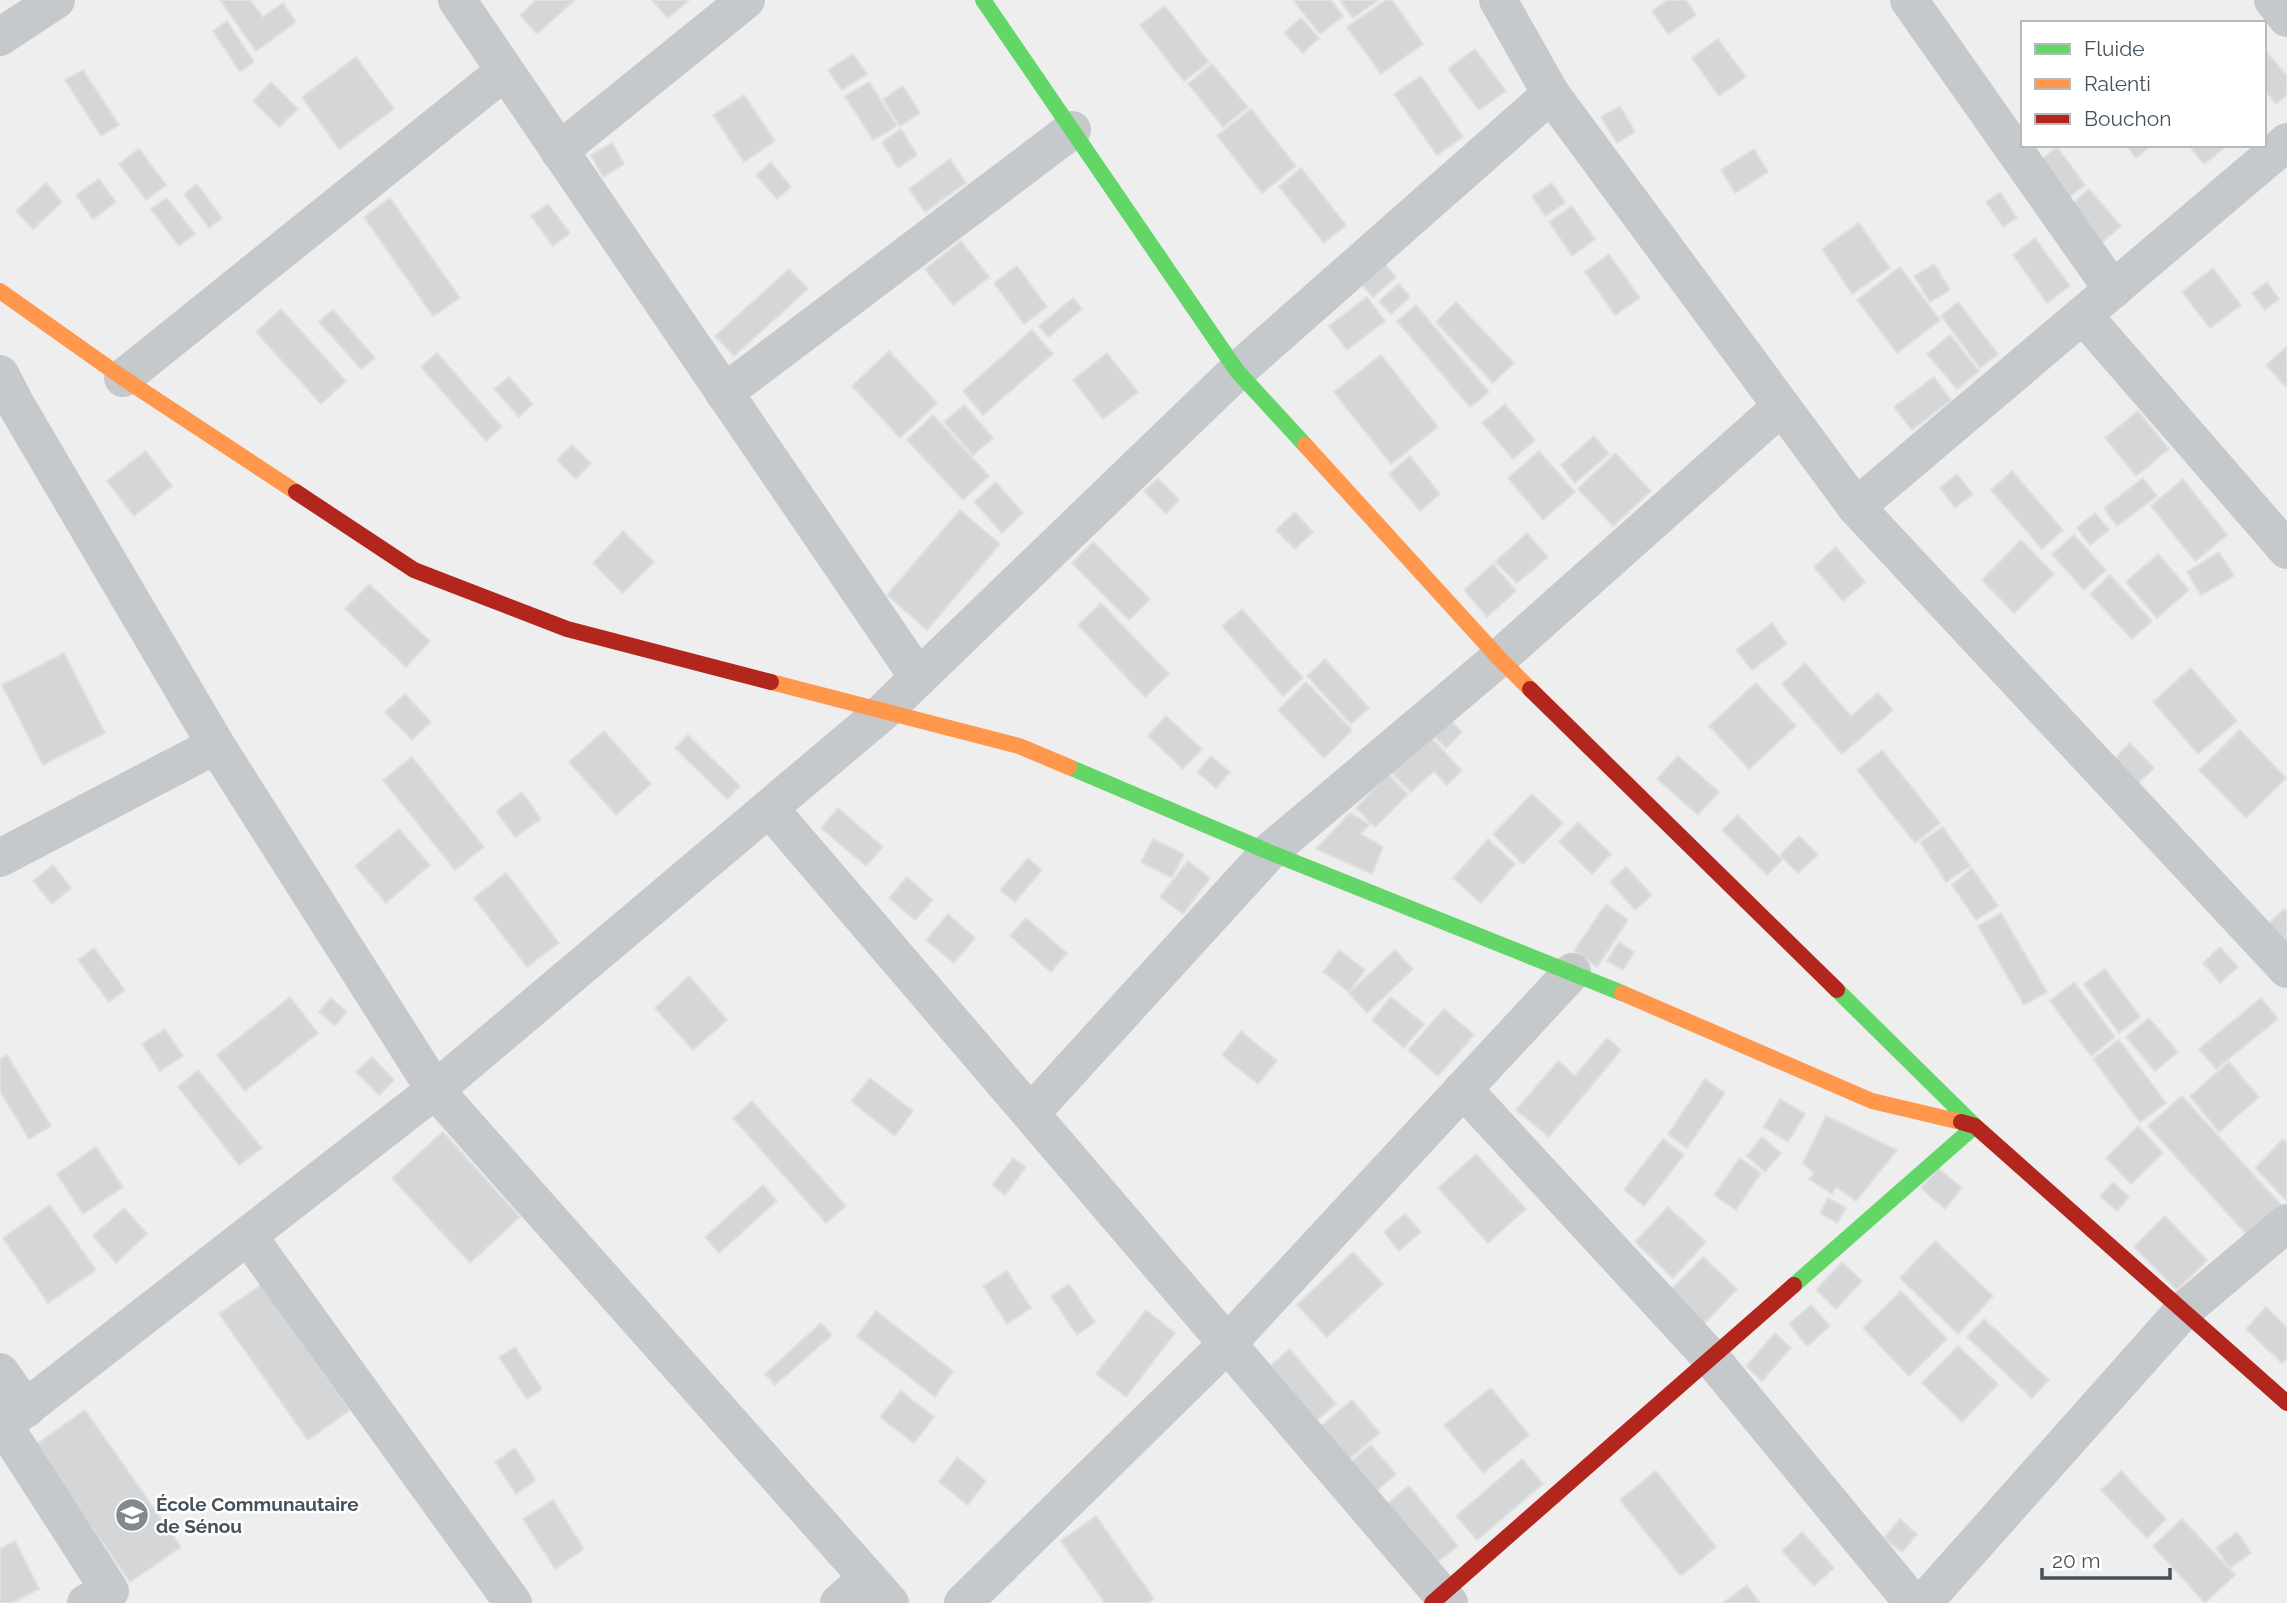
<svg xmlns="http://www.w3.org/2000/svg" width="2287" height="1603" font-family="Raleway,sans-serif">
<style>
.building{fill:#d5d6d7;stroke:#e0e0e1;stroke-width:2}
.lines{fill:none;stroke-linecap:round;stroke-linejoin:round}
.street{stroke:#c6c9cb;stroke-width:38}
.fast{stroke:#63d668;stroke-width:16}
.slow{stroke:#ff974d;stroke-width:16}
.jam{stroke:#b3261e;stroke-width:16}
.labels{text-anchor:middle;stroke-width:5;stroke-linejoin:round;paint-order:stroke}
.poi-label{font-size:19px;font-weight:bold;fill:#46525b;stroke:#fff;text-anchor:start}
</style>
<rect width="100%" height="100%" fill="#efeeee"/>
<g class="building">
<polygon points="220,0 250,0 263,17 283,3 296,22 256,51"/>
<polygon points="536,0 575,0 537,34 520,15"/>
<polygon points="652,0 689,0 668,18"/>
<polygon points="1293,0 1331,0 1343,16 1320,34"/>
<polygon points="1340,0 1378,0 1353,18"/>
<polygon points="1386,0 1392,0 1423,44 1381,74 1347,27"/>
<polygon points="1668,0 1686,0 1696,15 1668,34 1652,11"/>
<polygon points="1165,6 1209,62 1184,81 1140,25"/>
<polygon points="1301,18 1319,38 1303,53 1284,33"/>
<polygon points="227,21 254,62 240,72 213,31"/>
<polygon points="1718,39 1746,77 1719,96 1692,58"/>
<polygon points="1475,49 1506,91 1479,110 1448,69"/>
<polygon points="2264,49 2287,76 2287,95 2276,104 2264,89"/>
<polygon points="853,54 867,74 842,90 828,70"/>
<polygon points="356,57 394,109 339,149 302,97"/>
<polygon points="1212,64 1248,107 1223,127 1188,84"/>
<polygon points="83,70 119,125 101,136 65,80"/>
<polygon points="1421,76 1463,137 1437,155 1394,94"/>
<polygon points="271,82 298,109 279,127 253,101"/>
<polygon points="869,82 897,126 873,140 845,96"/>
<polygon points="903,86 920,113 900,126 883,99"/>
<polygon points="744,95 775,141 744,162 713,115"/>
<polygon points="1620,106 1635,132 1617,143 1601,117"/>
<polygon points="1251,109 1296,166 1262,193 1217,136"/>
<polygon points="901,129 917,155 898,168 882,142"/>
<polygon points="612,143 624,164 603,177 591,155"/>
<polygon points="2126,145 2152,145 2136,158"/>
<polygon points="2188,145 2222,145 2224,148 2204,164"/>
<polygon points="2057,147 2085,185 2060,204 2032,167"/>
<polygon points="139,149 166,185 146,200 119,164"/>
<polygon points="1754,149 1768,172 1735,193 1721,170"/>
<polygon points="950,159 966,183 925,212 909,189"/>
<polygon points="771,162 791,187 777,199 756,175"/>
<polygon points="1301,168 1346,225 1324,243 1279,187"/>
<polygon points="99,179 116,202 93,219 76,195"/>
<polygon points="46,183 62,202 33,229 16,211"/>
<polygon points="1552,183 1565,203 1545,216 1532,196"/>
<polygon points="197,184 222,218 209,228 184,194"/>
<polygon points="2089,189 2121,226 2098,246 2065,210"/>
<polygon points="2000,192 2017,218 2003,227 1986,202"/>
<polygon points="167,198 195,234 179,246 151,209"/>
<polygon points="390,198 460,298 433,316 364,217"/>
<polygon points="548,204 570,233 553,246 531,216"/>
<polygon points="1572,206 1595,239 1572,256 1549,222"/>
<polygon points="1859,223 1890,268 1852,294 1822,249"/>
<polygon points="2035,238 2070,286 2047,303 2013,255"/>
<polygon points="961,241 989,277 953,305 925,269"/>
<polygon points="1609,254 1640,298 1615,315 1585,272"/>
<polygon points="1382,261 1396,277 1373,297 1359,281"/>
<polygon points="1934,264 1950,290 1930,302 1914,276"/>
<polygon points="1017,266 1047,307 1024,324 994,283"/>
<polygon points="1900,267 1940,320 1897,353 1857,300"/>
<polygon points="2213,268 2241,305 2210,328 2182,292"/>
<polygon points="789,269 808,289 734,356 715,336"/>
<polygon points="2267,282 2279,299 2265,310 2252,293"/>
<polygon points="1399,284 1410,297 1391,314 1379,301"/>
<polygon points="1367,297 1385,321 1347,350 1329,326"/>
<polygon points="1073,298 1082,309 1048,337 1039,326"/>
<polygon points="1456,302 1514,363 1493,383 1436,322"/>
<polygon points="1958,302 1998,354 1980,368 1941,316"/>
<polygon points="1416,305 1489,392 1470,407 1397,321"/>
<polygon points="281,309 346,381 321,404 256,332"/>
<polygon points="333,310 375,358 361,369 319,322"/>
<polygon points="1032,330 1053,354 983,415 963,391"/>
<polygon points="1950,335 1979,371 1957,389 1927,354"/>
<polygon points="2287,346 2287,384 2285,386 2266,365"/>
<polygon points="889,351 937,403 900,438 852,386"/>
<polygon points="437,353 502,427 486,441 421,367"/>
<polygon points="1107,353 1138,392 1103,419 1073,380"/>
<polygon points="1381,355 1438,427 1391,464 1334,392"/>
<polygon points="509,377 533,404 519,417 494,389"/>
<polygon points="1934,377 1951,400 1912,430 1894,407"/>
<polygon points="1505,404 1535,440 1513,459 1482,423"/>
<polygon points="964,405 993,438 973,455 944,422"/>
<polygon points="2138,411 2169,449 2136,476 2105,438"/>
<polygon points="933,415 989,476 963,500 907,440"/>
<polygon points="1594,436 1609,454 1575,483 1561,465"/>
<polygon points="572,445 591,463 576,479 557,460"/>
<polygon points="146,451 172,486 134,516 107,481"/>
<polygon points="1539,451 1575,492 1543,520 1508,478"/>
<polygon points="1615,453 1651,491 1613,526 1578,489"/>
<polygon points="1410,456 1440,494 1420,511 1389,474"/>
<polygon points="2012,471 2063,530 2042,549 1991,490"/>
<polygon points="1957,474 1973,494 1955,508 1940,488"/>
<polygon points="1158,478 1179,500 1166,514 1144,491"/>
<polygon points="2143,478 2157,496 2117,526 2104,508"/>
<polygon points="2183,479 2227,535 2195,561 2151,506"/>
<polygon points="996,482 1023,513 1002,533 974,502"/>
<polygon points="960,510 1000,544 927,630 887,595"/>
<polygon points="1295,512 1313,532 1295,549 1276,530"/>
<polygon points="2095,513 2109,530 2090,545 2077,528"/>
<polygon points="623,531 654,562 623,593 593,563"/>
<polygon points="1527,533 1548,557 1517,583 1495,562"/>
<polygon points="2074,535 2106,570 2084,590 2052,554"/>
<polygon points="2021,540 2054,574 2014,613 1982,580"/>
<polygon points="1093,542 1150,599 1129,620 1072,563"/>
<polygon points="1836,547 1865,582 1843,601 1814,567"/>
<polygon points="2219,552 2234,576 2201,595 2187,572"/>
<polygon points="2158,554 2189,590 2157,618 2126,582"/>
<polygon points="1493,564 1516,591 1487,617 1464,590"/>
<polygon points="2110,575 2152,621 2132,639 2090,594"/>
<polygon points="369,584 430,641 406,667 345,609"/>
<polygon points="1101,603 1169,674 1145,697 1078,625"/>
<polygon points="1242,609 1303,678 1283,696 1222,626"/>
<polygon points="1772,623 1787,644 1752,670 1736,650"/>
<polygon points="64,653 105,733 43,765 2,685"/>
<polygon points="1325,659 1369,708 1351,724 1307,676"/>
<polygon points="1805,663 1851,716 1878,693 1893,710 1842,754 1782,684"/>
<polygon points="2191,668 2237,721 2198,754 2153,702"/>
<polygon points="1306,682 1352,730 1324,758 1278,710"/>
<polygon points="1756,683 1796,726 1749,769 1709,726"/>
<polygon points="405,694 431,722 412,740 385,712"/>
<polygon points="1166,716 1202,749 1183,769 1148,736"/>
<polygon points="1448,717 1462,732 1446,748 1431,733"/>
<polygon points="2240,730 2286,778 2246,818 2199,770"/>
<polygon points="604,731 651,784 616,815 569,762"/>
<polygon points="688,735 740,786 727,799 675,748"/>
<polygon points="1429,735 1462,771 1447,785 1434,771 1411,792 1390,771"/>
<polygon points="2130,743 2154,768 2134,787 2111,762"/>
<polygon points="1882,750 1940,823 1915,843 1857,770"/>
<polygon points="1211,756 1230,772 1216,788 1197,772"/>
<polygon points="1678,756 1719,792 1698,815 1657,779"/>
<polygon points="412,757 484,847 455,870 383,780"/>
<polygon points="1388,774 1408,794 1375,827 1356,808"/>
<polygon points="522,792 541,819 515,837 496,811"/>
<polygon points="1532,794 1563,823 1523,864 1493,834"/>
<polygon points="838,808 883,847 866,866 821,828"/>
<polygon points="1350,813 1370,824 1361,834 1383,847 1372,874 1316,849"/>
<polygon points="1738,815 1782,860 1767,875 1722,830"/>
<polygon points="1578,822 1611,854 1592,874 1559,842"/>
<polygon points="1943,827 1970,866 1946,882 1920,842"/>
<polygon points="399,829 430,865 386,903 355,866"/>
<polygon points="1799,836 1818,855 1798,873 1780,855"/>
<polygon points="1153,839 1184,854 1172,878 1141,862"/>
<polygon points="1488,839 1515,864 1481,903 1453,878"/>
<polygon points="1028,858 1042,870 1015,902 1000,890"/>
<polygon points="1188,861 1210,878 1183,914 1160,897"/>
<polygon points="53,865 71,888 52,904 33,881"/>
<polygon points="1626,867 1652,895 1635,910 1610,882"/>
<polygon points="1972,868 1998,906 1976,920 1952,885"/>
<polygon points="506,873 559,943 527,967 474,898"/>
<polygon points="907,877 933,900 915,920 889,898"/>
<polygon points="1606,904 1628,920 1597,967 1574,951"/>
<polygon points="2284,909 2287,913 2287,963 2259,932"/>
<polygon points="2001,913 2047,992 2024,1005 1978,926"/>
<polygon points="948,914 975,938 954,963 926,940"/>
<polygon points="1026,918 1067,953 1051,972 1010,936"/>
<polygon points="1619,942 1634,952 1623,970 1607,961"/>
<polygon points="2220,947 2238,967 2220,983 2203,963"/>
<polygon points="94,948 125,990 109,1002 78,960"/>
<polygon points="1339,950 1365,970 1349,992 1323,972"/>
<polygon points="1395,950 1413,969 1367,1013 1349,993"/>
<polygon points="2105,969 2140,1017 2119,1033 2084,984"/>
<polygon points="689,976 727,1020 693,1050 655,1008"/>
<polygon points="2074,982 2115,1037 2091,1056 2050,1001"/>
<polygon points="290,997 318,1033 245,1091 217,1055"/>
<polygon points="1391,997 1424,1024 1404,1048 1372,1020"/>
<polygon points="331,998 347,1012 335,1026 319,1012"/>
<polygon points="2261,998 2278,1019 2216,1069 2199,1049"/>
<polygon points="1444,1009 1474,1035 1438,1076 1408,1050"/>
<polygon points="2149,1018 2178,1052 2155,1071 2126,1037"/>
<polygon points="165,1029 183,1056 160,1071 142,1044"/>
<polygon points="1241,1031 1277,1061 1258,1084 1222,1055"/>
<polygon points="1607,1038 1621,1050 1549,1137 1516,1110 1558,1061 1575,1076"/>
<polygon points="2119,1040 2166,1103 2140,1122 2093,1059"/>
<polygon points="7,1055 51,1126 29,1139 0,1091 0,1059"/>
<polygon points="372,1057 394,1080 379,1095 356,1072"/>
<polygon points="2229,1062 2259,1097 2219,1132 2190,1096"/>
<polygon points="198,1070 262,1148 239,1165 178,1087"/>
<polygon points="870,1078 913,1111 895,1136 851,1101"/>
<polygon points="1705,1079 1725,1093 1687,1148 1668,1134"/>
<polygon points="2182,1096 2281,1205 2248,1236 2148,1126"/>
<polygon points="1780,1099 1805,1114 1788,1142 1763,1127"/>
<polygon points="752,1101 846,1206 826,1223 733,1118"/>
<polygon points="1826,1116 1897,1150 1856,1201 1836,1187 1832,1194 1809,1179 1814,1173 1803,1163"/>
<polygon points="2138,1126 2163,1153 2131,1184 2106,1158"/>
<polygon points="443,1132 520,1217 470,1263 392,1178"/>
<polygon points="1762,1137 1781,1153 1765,1172 1747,1156"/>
<polygon points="1663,1139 1684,1155 1644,1206 1624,1190"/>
<polygon points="2283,1139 2287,1143 2287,1201 2255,1168"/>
<polygon points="96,1147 123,1187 83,1214 57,1174"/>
<polygon points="1476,1154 1526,1209 1488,1243 1438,1188"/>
<polygon points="1013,1158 1026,1167 1005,1195 992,1185"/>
<polygon points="1740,1158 1761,1173 1736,1210 1714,1195"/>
<polygon points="1938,1168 1962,1188 1945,1209 1921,1188"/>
<polygon points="2113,1182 2129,1197 2117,1211 2100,1196"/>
<polygon points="763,1185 777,1201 719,1253 705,1237"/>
<polygon points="1828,1198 1846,1208 1837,1223 1820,1213"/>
<polygon points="50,1205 96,1270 48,1303 3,1238"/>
<polygon points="1668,1207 1706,1242 1673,1278 1635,1242"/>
<polygon points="124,1208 147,1234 116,1263 93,1236"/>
<polygon points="1405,1214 1421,1232 1399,1251 1384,1232"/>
<polygon points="2165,1216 2207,1260 2177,1290 2134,1247"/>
<polygon points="1935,1241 1993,1296 1958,1334 1900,1278"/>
<polygon points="1353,1252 1383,1284 1327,1337 1297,1305"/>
<polygon points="1703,1257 1737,1289 1702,1326 1668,1293"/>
<polygon points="1842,1262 1862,1281 1836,1309 1816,1290"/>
<polygon points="1007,1271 1031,1308 1007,1324 983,1286"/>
<polygon points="262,1284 350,1410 308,1440 219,1314"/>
<polygon points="1069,1284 1095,1322 1077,1335 1051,1296"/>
<polygon points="1901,1291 1947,1339 1909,1376 1863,1328"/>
<polygon points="1811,1305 1830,1326 1807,1346 1789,1324"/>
<polygon points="2266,1307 2287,1328 2287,1358 2282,1363 2246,1329"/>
<polygon points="1146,1310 1175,1333 1126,1397 1096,1374"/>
<polygon points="876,1311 953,1371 935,1397 857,1336"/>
<polygon points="1984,1319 2049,1380 2032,1398 1967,1337"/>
<polygon points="821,1323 832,1335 775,1385 765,1374"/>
<polygon points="1775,1333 1791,1348 1762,1381 1746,1366"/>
<polygon points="1958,1346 1998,1384 1962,1422 1922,1383"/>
<polygon points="515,1347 542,1389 527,1399 499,1357"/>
<polygon points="1290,1349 1336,1404 1316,1421 1270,1366"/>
<polygon points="1491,1388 1529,1435 1483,1473 1444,1425"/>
<polygon points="901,1391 934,1417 914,1443 880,1417"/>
<polygon points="1352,1400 1380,1433 1344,1463 1315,1431"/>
<polygon points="85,1410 181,1547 130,1582 34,1446"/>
<polygon points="1371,1445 1396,1474 1371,1496 1346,1466"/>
<polygon points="515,1448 536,1480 516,1494 495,1462"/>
<polygon points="957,1457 986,1481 968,1505 939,1482"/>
<polygon points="1522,1459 1543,1484 1477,1540 1456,1516"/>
<polygon points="1656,1471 1716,1547 1681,1576 1620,1500"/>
<polygon points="2121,1471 2166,1519 2147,1538 2101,1490"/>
<polygon points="1409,1486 1458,1546 1431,1567 1382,1508"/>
<polygon points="553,1500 584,1549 555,1569 523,1519"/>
<polygon points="1096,1516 1154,1599 1148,1603 1105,1603 1061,1541"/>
<polygon points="1900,1519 1917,1534 1902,1552 1884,1538"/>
<polygon points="2182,1519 2235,1575 2205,1603 2153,1546"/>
<polygon points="1802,1532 1834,1568 1814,1586 1782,1551"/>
<polygon points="2237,1532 2251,1553 2230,1568 2216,1548"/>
<polygon points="15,1541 39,1589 12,1603 0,1603 0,1549"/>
<polygon points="1747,1585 1760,1603 1723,1603"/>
</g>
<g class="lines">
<g class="street">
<polyline points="457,0 918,677"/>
<polyline points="1909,0 2113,290"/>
<polyline points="2273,0 2287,18"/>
<polyline points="0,37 56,0"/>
<polyline points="1551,94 1856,507 2287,969"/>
<polyline points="559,151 746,0"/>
<polyline points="2083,315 2287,550"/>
<polyline points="0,374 16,405 216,745 435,1090 890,1603"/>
<polyline points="123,378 505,71"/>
<polyline points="724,393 1072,130"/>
<polyline points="1856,507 2287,142"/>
<polyline points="769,808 1449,1603"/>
<polyline points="0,858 216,745"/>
<polyline points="1463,1089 1711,1358 1913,1603"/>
<polyline points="1031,1113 1269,852 1499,658 1781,407"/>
<polyline points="248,1236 513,1603"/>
<polyline points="0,1372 26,1409"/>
<polyline points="4,1426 110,1591 86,1603"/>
<polyline points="0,1428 435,1090 884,711 1237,371 1551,94 1498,0"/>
<polyline points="839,1603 868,1578"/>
<polyline points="963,1603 1227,1344 1572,972"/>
<polyline points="1923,1603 2182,1312 2287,1223"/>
</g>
<g class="fast">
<polyline points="983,0 1237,371 1305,445"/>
<polyline points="1069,767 1269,852 1622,993"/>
<polyline points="1794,1285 1975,1126 1837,990"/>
</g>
<g class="slow">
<polyline points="0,291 123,378 296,492"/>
<polyline points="1305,445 1499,658 1530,689"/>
<polyline points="771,682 1019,746 1069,767"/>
<polyline points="1622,993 1872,1101 1961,1122"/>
</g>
<g class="jam">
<polyline points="296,492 414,570 567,629 771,682"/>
<polyline points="1530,689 1837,990"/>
<polyline points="1961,1122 1975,1126 2287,1403"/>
<polyline points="1432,1603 1794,1285"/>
</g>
</g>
<defs>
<g id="school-disc" transform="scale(1.75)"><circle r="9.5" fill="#81898e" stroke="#fff"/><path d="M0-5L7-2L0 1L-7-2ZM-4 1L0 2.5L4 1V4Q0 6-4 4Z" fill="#fff"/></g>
</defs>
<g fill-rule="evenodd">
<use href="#school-disc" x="132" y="1515"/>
</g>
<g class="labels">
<g class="poi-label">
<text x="156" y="1511">École Communautaire<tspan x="156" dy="22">de Sénou</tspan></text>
</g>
</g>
<rect x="2021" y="21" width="245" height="126" fill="#ffffff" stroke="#b5babd" stroke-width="2"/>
<rect x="2035" y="44" width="35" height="10" fill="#63d668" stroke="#b5babd" stroke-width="2"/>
<text x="2084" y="56" font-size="21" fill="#46525b">Fluide</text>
<rect x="2035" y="79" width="35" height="10" fill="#ff974d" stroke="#b5babd" stroke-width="2"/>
<text x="2084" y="91" font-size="21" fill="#46525b">Ralenti</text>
<rect x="2035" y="114" width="35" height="10" fill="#b3261e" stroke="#b5babd" stroke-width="2"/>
<text x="2084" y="126" font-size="21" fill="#46525b">Bouchon</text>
<path d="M2042 1568v10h128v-10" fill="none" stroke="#46525b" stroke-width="3.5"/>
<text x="2052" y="1568" font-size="21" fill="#46525b" stroke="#ffffff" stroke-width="5" paint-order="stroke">20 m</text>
</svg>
